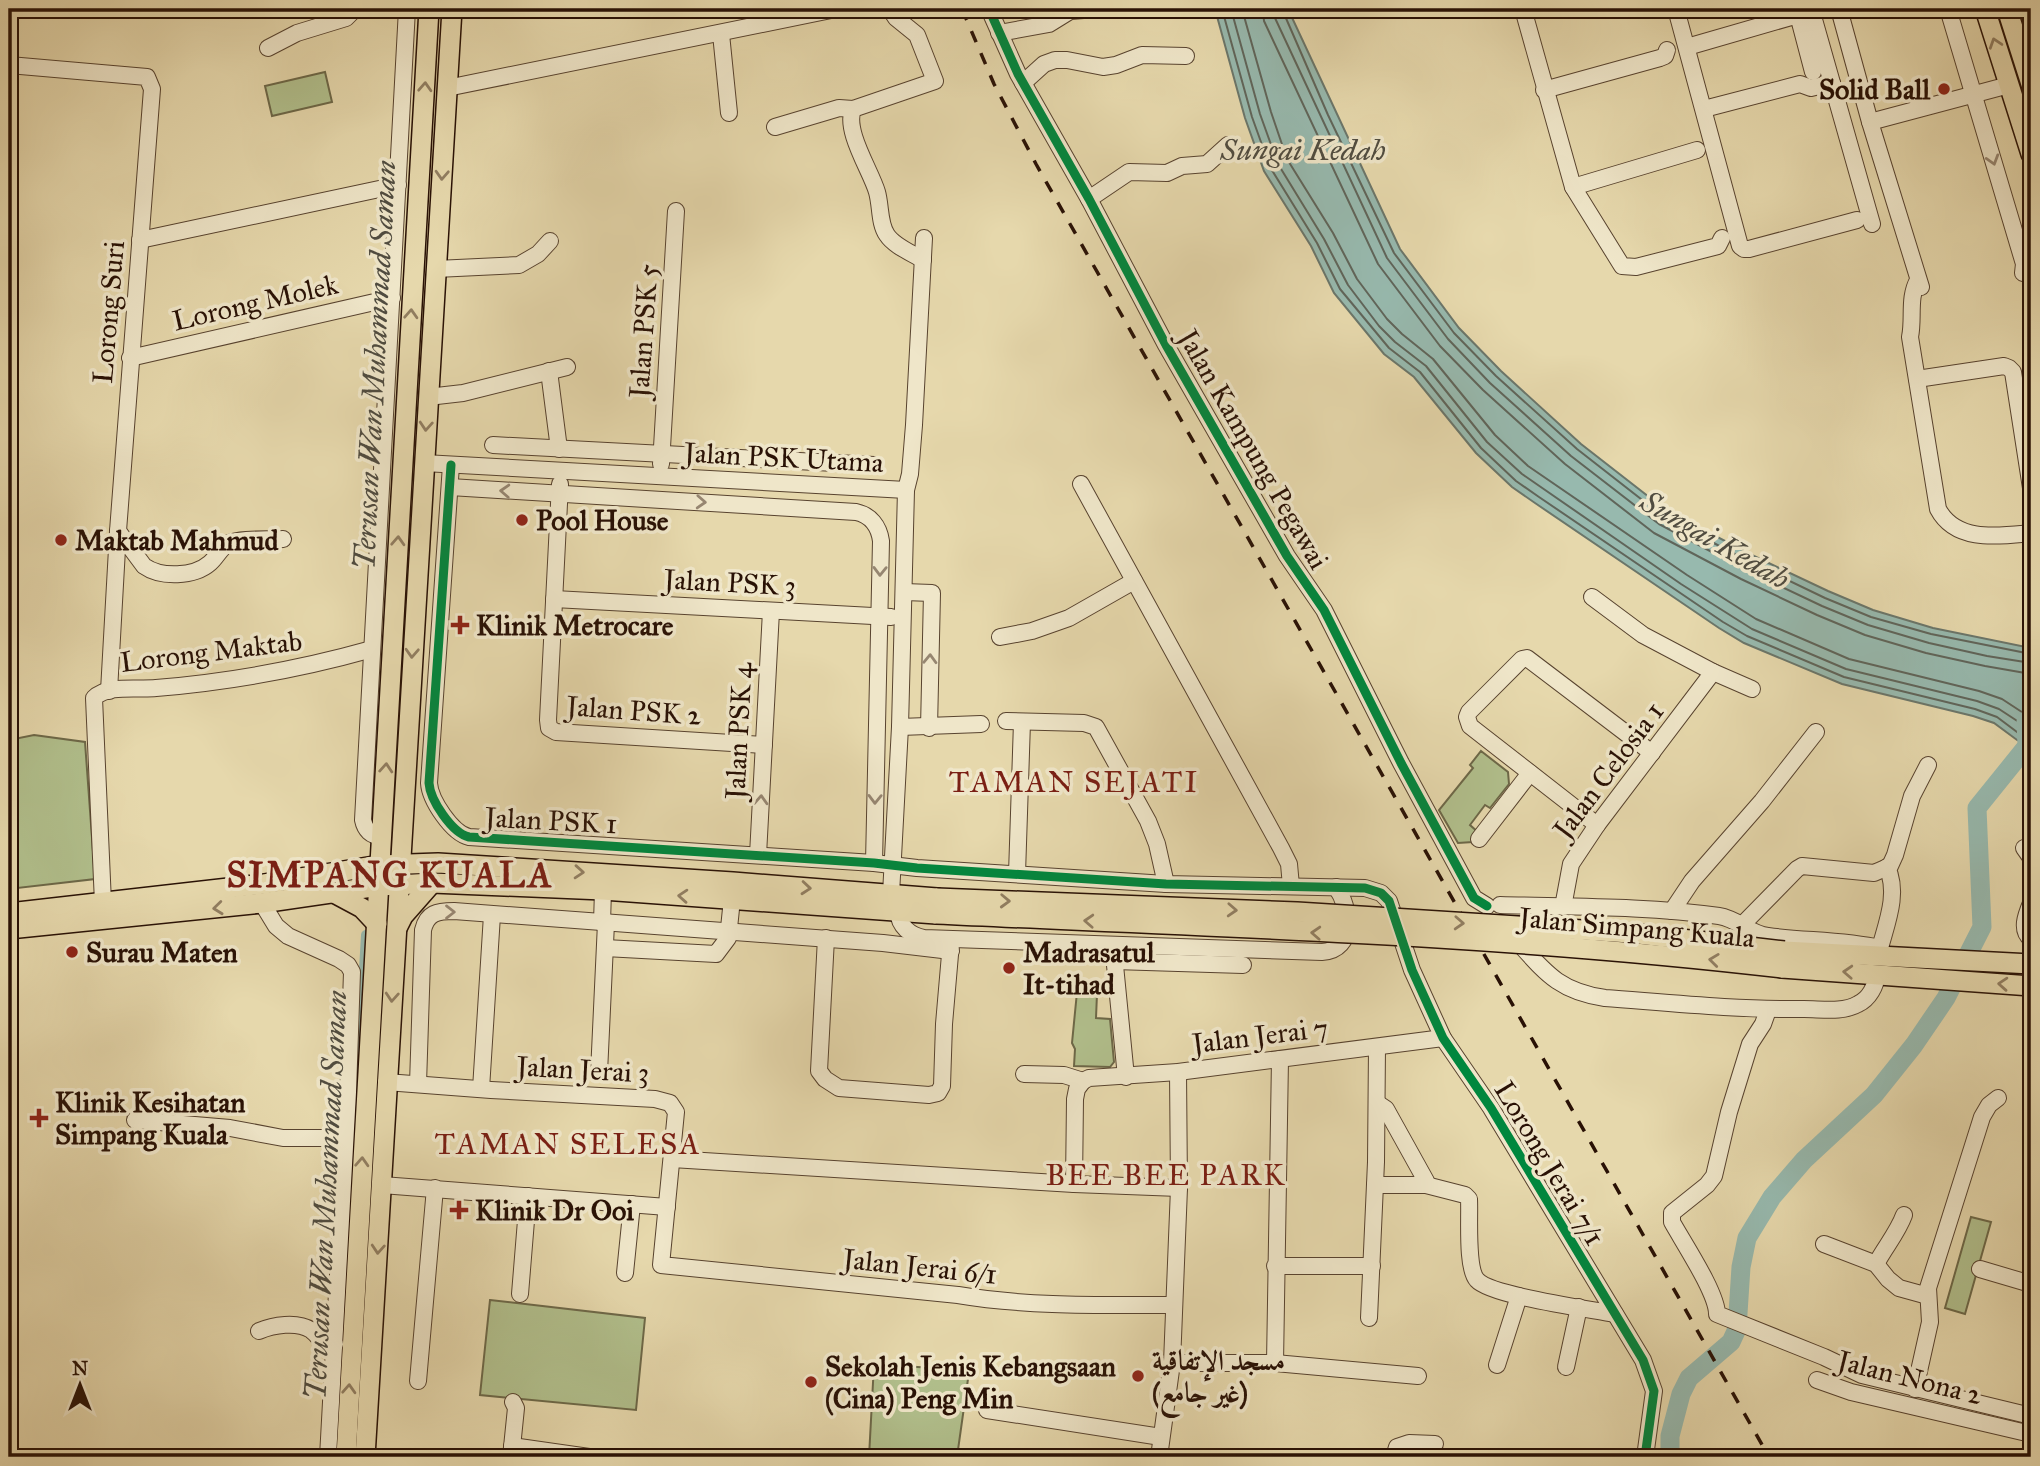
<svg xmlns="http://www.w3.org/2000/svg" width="2040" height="1466" font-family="'IM FELL Great Primer',Amiri,serif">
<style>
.green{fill:#b1bf8c;stroke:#6d6848;stroke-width:2}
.water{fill:#97b9ae;stroke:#6b766a;stroke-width:2}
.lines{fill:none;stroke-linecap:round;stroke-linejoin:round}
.shore{stroke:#60655a;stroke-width:2}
.canal{stroke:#97b9ae;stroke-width:10}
.river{stroke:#97b9ae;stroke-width:19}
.minor-casing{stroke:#58432f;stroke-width:18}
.major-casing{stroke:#291105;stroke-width:22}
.minor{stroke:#efe6c9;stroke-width:16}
.major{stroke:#e6d8ac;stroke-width:19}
.rail{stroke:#291105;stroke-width:3.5;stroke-dasharray:12 12;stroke-linecap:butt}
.major-bridge-casing{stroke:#291105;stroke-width:22;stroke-linecap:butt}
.major-bridge{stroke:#e6d8ac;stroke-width:19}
.cycleway-casing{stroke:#efe6c9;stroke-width:13}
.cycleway{stroke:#00873e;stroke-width:9}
.oneway{stroke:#917e61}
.oneway2{stroke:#968671}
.poi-dot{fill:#8f2418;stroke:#efe6c9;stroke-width:2.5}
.labels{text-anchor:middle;stroke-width:7;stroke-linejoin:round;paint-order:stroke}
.poi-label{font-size:28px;font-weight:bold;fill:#291105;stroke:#efe6c9;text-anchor:start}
.street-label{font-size:28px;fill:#291105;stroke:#efe6c9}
.water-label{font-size:30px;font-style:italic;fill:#504c40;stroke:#efe6c9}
.neighbourhood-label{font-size:30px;letter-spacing:2px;fill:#7a1f14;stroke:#efe6c9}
.district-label{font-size:35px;font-weight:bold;letter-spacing:2px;fill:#7a1f14;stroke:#efe6c9}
</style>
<rect width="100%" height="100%" fill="#e6d8ac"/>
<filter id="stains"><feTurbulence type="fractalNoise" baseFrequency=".00286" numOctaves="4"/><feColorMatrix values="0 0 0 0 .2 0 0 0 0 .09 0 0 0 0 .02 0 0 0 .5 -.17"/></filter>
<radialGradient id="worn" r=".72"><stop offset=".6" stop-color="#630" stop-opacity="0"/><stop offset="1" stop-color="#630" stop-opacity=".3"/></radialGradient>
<g class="green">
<polygon points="325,72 332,102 272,116 265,86"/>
<polygon points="34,735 85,742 95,879 9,889 9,740"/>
<polygon points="1481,751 1508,772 1509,784 1490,808 1485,805 1470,825 1479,833 1473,842 1458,843 1439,810 1473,768 1470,765"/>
<polygon points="1077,992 1097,994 1096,1018 1110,1019 1114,1062 1110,1067 1074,1066 1075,1049 1072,1043"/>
<polygon points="1971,1217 1991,1222 1965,1314 1945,1308"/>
<polygon points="490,1300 645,1318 636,1410 480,1395"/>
<polygon points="874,1364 961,1370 968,1379 957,1457 869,1457"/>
</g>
<polygon class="water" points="1215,9 1288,9 1400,249 1459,328 1501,371 1581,444 1667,511 1754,556 1828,591 1873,610 1933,628 2031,648 2031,746 2017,740 1994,723 1973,716 1842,684 1744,643 1719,628 1535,503 1512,487 1476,453 1414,377 1384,354 1334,293 1311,246 1264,171 1245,118"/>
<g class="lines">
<g class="shore">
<polyline points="1222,9 1252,117 1270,167 1317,243 1340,289 1389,348 1420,372 1481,448 1516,481 1539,497 1723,622 1747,636 1844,677 1975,709 1997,717 2021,735 2031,739"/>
<polyline points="1231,9 1260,114 1278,164 1324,239 1348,285 1379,326 1395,342 1426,366 1487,442 1522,474 1681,584 1752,629 1846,669 1977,701 1999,709 2031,730"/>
<polyline points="1242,9 1271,112 1287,159 1333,233 1357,279 1387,319 1402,334 1433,359 1495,435 1528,466 1687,575 1756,619 1849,659 1979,691 2002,699 2031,718"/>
<polyline points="1263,9 1264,21 1378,264 1440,346 1483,390 1565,464 1654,533 1741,579 1817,615 1865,635 1926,653 1985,666 2031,674"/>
<polyline points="1273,9 1275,18 1387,258 1448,339 1490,383 1571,456 1659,524 1746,570 1822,606 1868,625 1929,643 1987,656 2031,663"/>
<polyline points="1282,9 1328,115 1394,253 1454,333 1496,376 1577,449 1664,517 1750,562 1825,598 1871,617 1931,634 2031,654"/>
</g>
<polyline class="canal" points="336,1453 366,935"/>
<polyline class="river" points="1670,1457 1670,1436 1681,1394 1689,1378 1731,1342 1737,1329 1741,1267 1747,1238 1772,1197 1804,1160 1874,1095 1914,1045 1946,998 1982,927 1977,808 2027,746 2026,721"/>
<g class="minor-casing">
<g id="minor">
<polyline points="989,9 1018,74 1089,199 1166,345 1287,556 1324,610 1401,763 1474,898 1487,906"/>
<polyline points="1523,9 1573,187 1622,266 1636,267 1718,246 1722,238"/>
<polyline points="1676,9 1740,246 1744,249 1749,249 1857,220"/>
<polyline points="1811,9 1872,224"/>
<polyline points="1839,9 1870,122 1921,287"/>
<polyline points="1948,9 2024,264 2023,273"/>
<polyline points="999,33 1049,24 1070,11 1097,9"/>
<polyline points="721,34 729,113"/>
<polyline points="1687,47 1798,15 1813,72"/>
<polyline points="268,48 297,33 346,18 355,9"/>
<polyline points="9,65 147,77 152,89 118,531 109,691"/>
<polyline points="1023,83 1044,64 1055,60 1067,60 1103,67 1116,65 1142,55 1186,56"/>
<polyline points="447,88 836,9"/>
<polyline points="1544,90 1660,58 1665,56 1667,50"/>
<path d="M 853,109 C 844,131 871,171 877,192 C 881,206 879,224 887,235 C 894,246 912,253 923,260"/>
<polyline points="1704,109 1800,84 1811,88 1832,83"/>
<polyline points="1870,122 2009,85"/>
<polyline points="775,127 839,108 853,109 935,81 917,35 896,18 890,9"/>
<polyline points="1573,187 1697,150"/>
<polyline points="1089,199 1129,172 1167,173 1182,166 1207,164 1228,145"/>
<polyline points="140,240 398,185"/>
<polyline points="436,269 519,265 538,254 550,241"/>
<path d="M 1918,280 C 1908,298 1914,318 1910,337 L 1938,509 C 1956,543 1999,536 2031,533"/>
<polyline points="130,358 392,298"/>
<polyline points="549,371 559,449"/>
<polyline points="1917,379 2004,366 2009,368 2013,372 2031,488"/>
<polyline points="428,397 463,393 567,367"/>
<polyline points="493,445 874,465"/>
<polyline points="424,463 906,490"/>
<polyline points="661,464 676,211"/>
<path d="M 451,465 L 429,783 C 430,800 452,833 469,837 L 874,863 L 917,868 L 1166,884 L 1365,888 L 1381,893 L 1389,901 L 1412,970 L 1443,1038 L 1491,1108 L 1643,1360 L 1654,1391 L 1645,1457"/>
<polyline points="560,484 548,720 549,728 556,732 764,745"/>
<polyline points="1081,484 1281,848 1289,864 1291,886"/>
<path d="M 450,487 L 856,512 C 870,515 879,526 881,541 L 874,863"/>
<path d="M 118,531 L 144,566 C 161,578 194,577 210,563 C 217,557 221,547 229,543 C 241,538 269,540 283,539"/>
<polyline points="904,592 932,593 929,728"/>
<polyline points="1592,597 1643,635 1713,672 1752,689"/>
<polyline points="554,599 891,617"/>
<polyline points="1000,637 1032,631 1069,618 1134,581"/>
<polyline points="1006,721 1084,723 1096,727 1148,821 1157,844 1166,884"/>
<polyline points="900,727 981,724"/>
<polyline points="1597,825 1470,726 1467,717 1469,712 1522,659 1527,658 1652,753"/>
<path d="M 381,836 C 371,836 365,830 363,820 L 407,9"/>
<polyline points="1479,839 1530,773"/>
<polyline points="2024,848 2031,858"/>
<polyline points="758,855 771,611"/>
<polyline points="1017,874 1022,722"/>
<polyline points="891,894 900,727 906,490 910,474 914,425 924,238"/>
<path d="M 103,903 L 94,698 C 108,684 137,690 156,688 C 229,682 301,669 372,649"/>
<polyline points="262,903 276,926 288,936 339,959 348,965 352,972 348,1092 328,1457"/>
<path d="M 2031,903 C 2026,915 2020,930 2031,939"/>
<path d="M 1500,905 C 1573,907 1647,906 1719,916 C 1738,919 1750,934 1768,936 C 1805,941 1843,940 1880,948"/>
<polyline points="1563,907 1571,864 1597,825 1713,672"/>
<path d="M 898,911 C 899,927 910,935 924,938 L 1322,952 C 1356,950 1351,908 1336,887"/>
<polyline points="1672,911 1692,881 1762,801 1816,732"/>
<polyline points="602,923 603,890"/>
<polyline points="1743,924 1797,869 1802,866 1874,873 1890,866 1895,855 1912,796 1928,765"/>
<polyline points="826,938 819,1071 825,1079 839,1088 929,1095 938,1093 942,1086 944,1024 951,943"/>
<path d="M 1515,939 C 1545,972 1558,991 1605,998 C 1671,1003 1738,1010 1804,1009 C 1822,1009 1842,1013 1858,1004 C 1869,999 1876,986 1877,974"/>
<polyline points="1113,945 1126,1077"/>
<polyline points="605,948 716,954 728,938 732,899"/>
<path d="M 1880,948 C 1887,922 1899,893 1887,867"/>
<polyline points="1114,961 1243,965"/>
<path d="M 1768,1010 L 1763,1024 L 1750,1044 L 1729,1112 L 1714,1176 L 1707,1185 L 1672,1213 L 1672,1222 C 1683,1242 1717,1293 1717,1314 L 1824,1357 L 1862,1375 L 2031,1416"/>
<polyline points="599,1073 606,923"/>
<polyline points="1024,1074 1064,1075 1083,1081"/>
<polyline points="1083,1081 1089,1078 1178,1072 1443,1038"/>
<path d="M 386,1082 L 491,1090 L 655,1099 L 670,1103 L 676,1112 L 661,1265 L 958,1295 C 1030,1307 1102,1305 1174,1305"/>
<path d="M 418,1084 L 423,930 C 427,913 437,911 454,911 L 883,943 L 951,951"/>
<polyline points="481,1089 492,915"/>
<polyline points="1377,1103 1386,1109 1426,1181 1426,1185"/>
<polyline points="135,1120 230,1128 283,1138 345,1138"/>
<polyline points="672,1159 1074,1184 1179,1188"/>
<polyline points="1074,1184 1075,1099 1077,1089 1083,1081"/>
<polyline points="382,1185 667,1207"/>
<path d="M 1375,1185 L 1426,1185 L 1465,1195 L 1469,1199 C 1470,1217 1466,1268 1477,1280 C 1491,1296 1590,1309 1615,1314"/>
<polyline points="1824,1244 1876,1264 1888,1279 1899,1288 1928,1296"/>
<path d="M 1876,1264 C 1885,1247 1898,1232 1904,1215"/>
<polyline points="1275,1266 1372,1266"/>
<polyline points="1980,1269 2031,1284"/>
<polyline points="625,1273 632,1204"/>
<polyline points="520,1294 528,1196"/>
<polyline points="1369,1318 1376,1162 1377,1047"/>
<path d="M 259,1331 C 273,1325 297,1321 311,1330 C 323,1339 316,1342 335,1344"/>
<polyline points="1172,1363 1275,1363 1418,1376"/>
<polyline points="1275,1363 1280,1059"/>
<polyline points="1497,1365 1519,1296"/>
<polyline points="1566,1367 1579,1307"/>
<polyline points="1817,1380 1851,1392 2031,1434"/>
<polyline points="418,1381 435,1188"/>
<polyline points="1915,1389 1930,1322 1928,1288 1982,1117 1989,1105 1998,1098"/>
<polyline points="987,1410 1161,1437"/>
<polyline points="512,1446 589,1457"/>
<polyline points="511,1457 516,1408 513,1402"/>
<polyline points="1159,1457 1172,1363 1179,1188 1178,1072"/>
<polyline points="1394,1457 1397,1447 1409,1443 1435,1444"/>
</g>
</g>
<g class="major-casing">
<g id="major">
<polyline points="1985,9 2031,154"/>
<polyline points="2007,9 2031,84"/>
<polyline points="334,893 362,908 377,924"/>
<polyline points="9,913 264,884 380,865 438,863 733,882 937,898"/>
<polyline points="398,926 403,916 432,883"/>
<polyline points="9,929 262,903 379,886 432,883 603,890 936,914"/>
<polyline points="1784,951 2031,964"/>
<polyline points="1782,968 2031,986"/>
<polyline points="346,1457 429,9"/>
<polyline points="365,1457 452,9"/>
</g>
</g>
<use href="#minor" class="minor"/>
<use href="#major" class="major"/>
<polyline class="rail" points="962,9 994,84 1036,164 1769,1457"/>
<g class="major-bridge-casing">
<g id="major-bridge">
<polyline points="937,898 1297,912 1630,933 1784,951"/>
<path d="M 936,914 C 1218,927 1501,935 1782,968"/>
</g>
</g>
<use href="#major-bridge" class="major-bridge"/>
<g class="cycleway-casing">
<g id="cycleway">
<polyline points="989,9 1018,74 1089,199 1166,345 1287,556 1324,610 1401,763 1474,898 1487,906"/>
<path d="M 451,465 L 429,783 C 430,800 452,833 469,837 L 874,863 L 917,868 L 1166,884 L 1365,888 L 1381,893 L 1389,901 L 1412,970 L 1443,1038 L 1491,1108 L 1643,1360 L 1654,1391 L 1645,1457"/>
</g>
</g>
<use href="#cycleway" class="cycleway"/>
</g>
<defs><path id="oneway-chevron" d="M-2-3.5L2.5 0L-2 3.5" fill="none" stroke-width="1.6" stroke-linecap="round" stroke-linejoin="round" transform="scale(1.75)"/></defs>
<g class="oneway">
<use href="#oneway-chevron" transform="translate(1995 43) rotate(-108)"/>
<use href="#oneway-chevron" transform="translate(425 87) rotate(-87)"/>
<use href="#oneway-chevron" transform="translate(442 175) rotate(93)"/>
<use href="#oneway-chevron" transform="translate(411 314) rotate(-87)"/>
<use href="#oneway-chevron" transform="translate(426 426) rotate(94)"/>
<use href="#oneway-chevron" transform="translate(398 541) rotate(-87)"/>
<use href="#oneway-chevron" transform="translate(412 653) rotate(93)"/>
<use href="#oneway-chevron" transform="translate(386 768) rotate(-86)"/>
<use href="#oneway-chevron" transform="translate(579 872) rotate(4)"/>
<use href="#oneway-chevron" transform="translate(806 888) rotate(5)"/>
<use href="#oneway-chevron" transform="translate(683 896) rotate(-176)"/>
<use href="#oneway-chevron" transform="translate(1005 901) rotate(2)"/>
<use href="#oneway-chevron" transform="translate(218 908) rotate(174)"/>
<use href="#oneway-chevron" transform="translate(1232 910) rotate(3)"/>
<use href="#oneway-chevron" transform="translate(1089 921) rotate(-177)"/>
<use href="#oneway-chevron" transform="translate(1459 923) rotate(3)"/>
<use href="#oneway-chevron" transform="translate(1316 933) rotate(-177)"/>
<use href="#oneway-chevron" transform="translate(1714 960) rotate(-173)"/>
<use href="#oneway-chevron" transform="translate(1848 972) rotate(-177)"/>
<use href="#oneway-chevron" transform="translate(2003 984) rotate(-176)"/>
<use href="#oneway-chevron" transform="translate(392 997) rotate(94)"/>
<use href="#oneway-chevron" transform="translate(362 1162) rotate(-87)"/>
<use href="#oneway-chevron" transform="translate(378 1249) rotate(94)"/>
<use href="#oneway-chevron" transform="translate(349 1389) rotate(-87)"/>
</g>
<g class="oneway2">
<use href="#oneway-chevron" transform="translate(1993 160) rotate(73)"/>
<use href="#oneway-chevron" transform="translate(505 491) rotate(-177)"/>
<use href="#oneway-chevron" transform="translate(701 502) rotate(3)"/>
<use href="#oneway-chevron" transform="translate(880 571) rotate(91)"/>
<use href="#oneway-chevron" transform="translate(930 659) rotate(-88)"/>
<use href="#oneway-chevron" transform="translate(875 799) rotate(91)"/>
<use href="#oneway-chevron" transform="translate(761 800) rotate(-87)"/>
<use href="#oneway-chevron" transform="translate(450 912)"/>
</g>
<g class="poi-dot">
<circle cx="1944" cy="89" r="7"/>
<circle cx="522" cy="520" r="7"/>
<circle cx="61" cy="540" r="7"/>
<path d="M456.5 614.5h7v7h7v7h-7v7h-7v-7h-7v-7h7z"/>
<circle cx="72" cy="952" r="7"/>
<circle cx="1009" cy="968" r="7"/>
<path d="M35.5 1107.5h7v7h7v7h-7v7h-7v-7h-7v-7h7z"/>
<path d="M455.5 1199.5h7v7h7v7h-7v7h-7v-7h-7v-7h7z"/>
<circle cx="1138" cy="1376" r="7"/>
<circle cx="811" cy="1382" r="7"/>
</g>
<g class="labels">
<g class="poi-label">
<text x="1930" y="99" text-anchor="end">Solid Ball</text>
<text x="536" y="530">Pool House</text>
<text x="75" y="550">Maktab Mahmud</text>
<text x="476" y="635">Klinik Metrocare</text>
<text x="86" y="962">Surau Maten</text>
<text x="1023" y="962">Madrasatul<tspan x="1023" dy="32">It-tihad</tspan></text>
<text x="55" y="1112">Klinik Kesihatan<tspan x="55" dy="32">Simpang Kuala</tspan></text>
<text x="475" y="1220">Klinik Dr Ooi</text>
<text x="1152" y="1370">مسجد الإتفاقية<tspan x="1152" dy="32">(غير جامع)</tspan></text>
<text x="825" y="1376">Sekolah Jenis Kebangsaan<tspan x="825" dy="32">(Cina) Peng Min</tspan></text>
</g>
<g class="street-label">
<text transform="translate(255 302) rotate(-13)" y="10">Lorong Molek</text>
<text transform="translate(108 312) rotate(-85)" y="10">Lorong Suri</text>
<text transform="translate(643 331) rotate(-86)" y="10">Jalan PSK 5</text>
<text transform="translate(1254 449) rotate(60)" y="10">Jalan Kampung Pegawai</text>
<text transform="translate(784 457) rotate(3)" y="10">Jalan PSK Utama</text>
<text transform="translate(730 582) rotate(3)" y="10">Jalan PSK 3</text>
<text transform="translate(211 651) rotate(-7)" y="10">Lorong Maktab</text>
<text transform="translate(634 710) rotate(4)" y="10">Jalan PSK 2</text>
<text transform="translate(738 731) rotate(-87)" y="10">Jalan PSK 4</text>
<text transform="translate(1608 770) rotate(-53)" y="10">Jalan Celosia 1</text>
<text transform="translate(551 820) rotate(3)" y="10">Jalan PSK 1</text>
<text transform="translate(1637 927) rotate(5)" y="10">Jalan Simpang Kuala</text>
<text transform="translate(1260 1035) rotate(-7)" y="10">Jalan Jerai 7</text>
<text transform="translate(583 1069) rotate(3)" y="10">Jalan Jerai 3</text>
<text transform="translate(1550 1163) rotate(59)" y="10">Lorong Jerai 7/1</text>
<text transform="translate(920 1266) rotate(6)" y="10">Jalan Jerai 6/1</text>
<text transform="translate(1910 1377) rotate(14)" y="10">Jalan Nona 2</text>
</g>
<g class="water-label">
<text x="1303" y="160">Sungai Kedah</text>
<text transform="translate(375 365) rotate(-87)" y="10">Terusan Wan Muhammad Saman</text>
<text transform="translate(1715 540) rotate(30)" y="10">Sungai Kedah</text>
<text transform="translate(326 1195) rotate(-87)" y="10">Terusan Wan Muhammad Saman</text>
</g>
<g class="neighbourhood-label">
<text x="1074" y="792">TAMAN SEJATI</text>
<text x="568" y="1154">TAMAN SELESA</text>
<text x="1166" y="1185">BEE BEE PARK</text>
</g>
<g class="district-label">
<text x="390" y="887">SIMPANG KUALA</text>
</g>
</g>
<rect width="2040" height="1466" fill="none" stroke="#e6d8ac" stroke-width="35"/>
<rect x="10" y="10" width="2019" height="1445" fill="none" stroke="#291105" stroke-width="3.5"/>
<rect x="18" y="18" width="2005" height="1431" fill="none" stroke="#291105" stroke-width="2"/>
<g transform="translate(80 1385)" stroke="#efe6c9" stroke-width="5" paint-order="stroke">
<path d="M0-5L12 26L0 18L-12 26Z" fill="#291105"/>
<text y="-10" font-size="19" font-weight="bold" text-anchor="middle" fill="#291105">N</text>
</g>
<rect width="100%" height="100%" filter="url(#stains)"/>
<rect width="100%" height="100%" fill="url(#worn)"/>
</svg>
